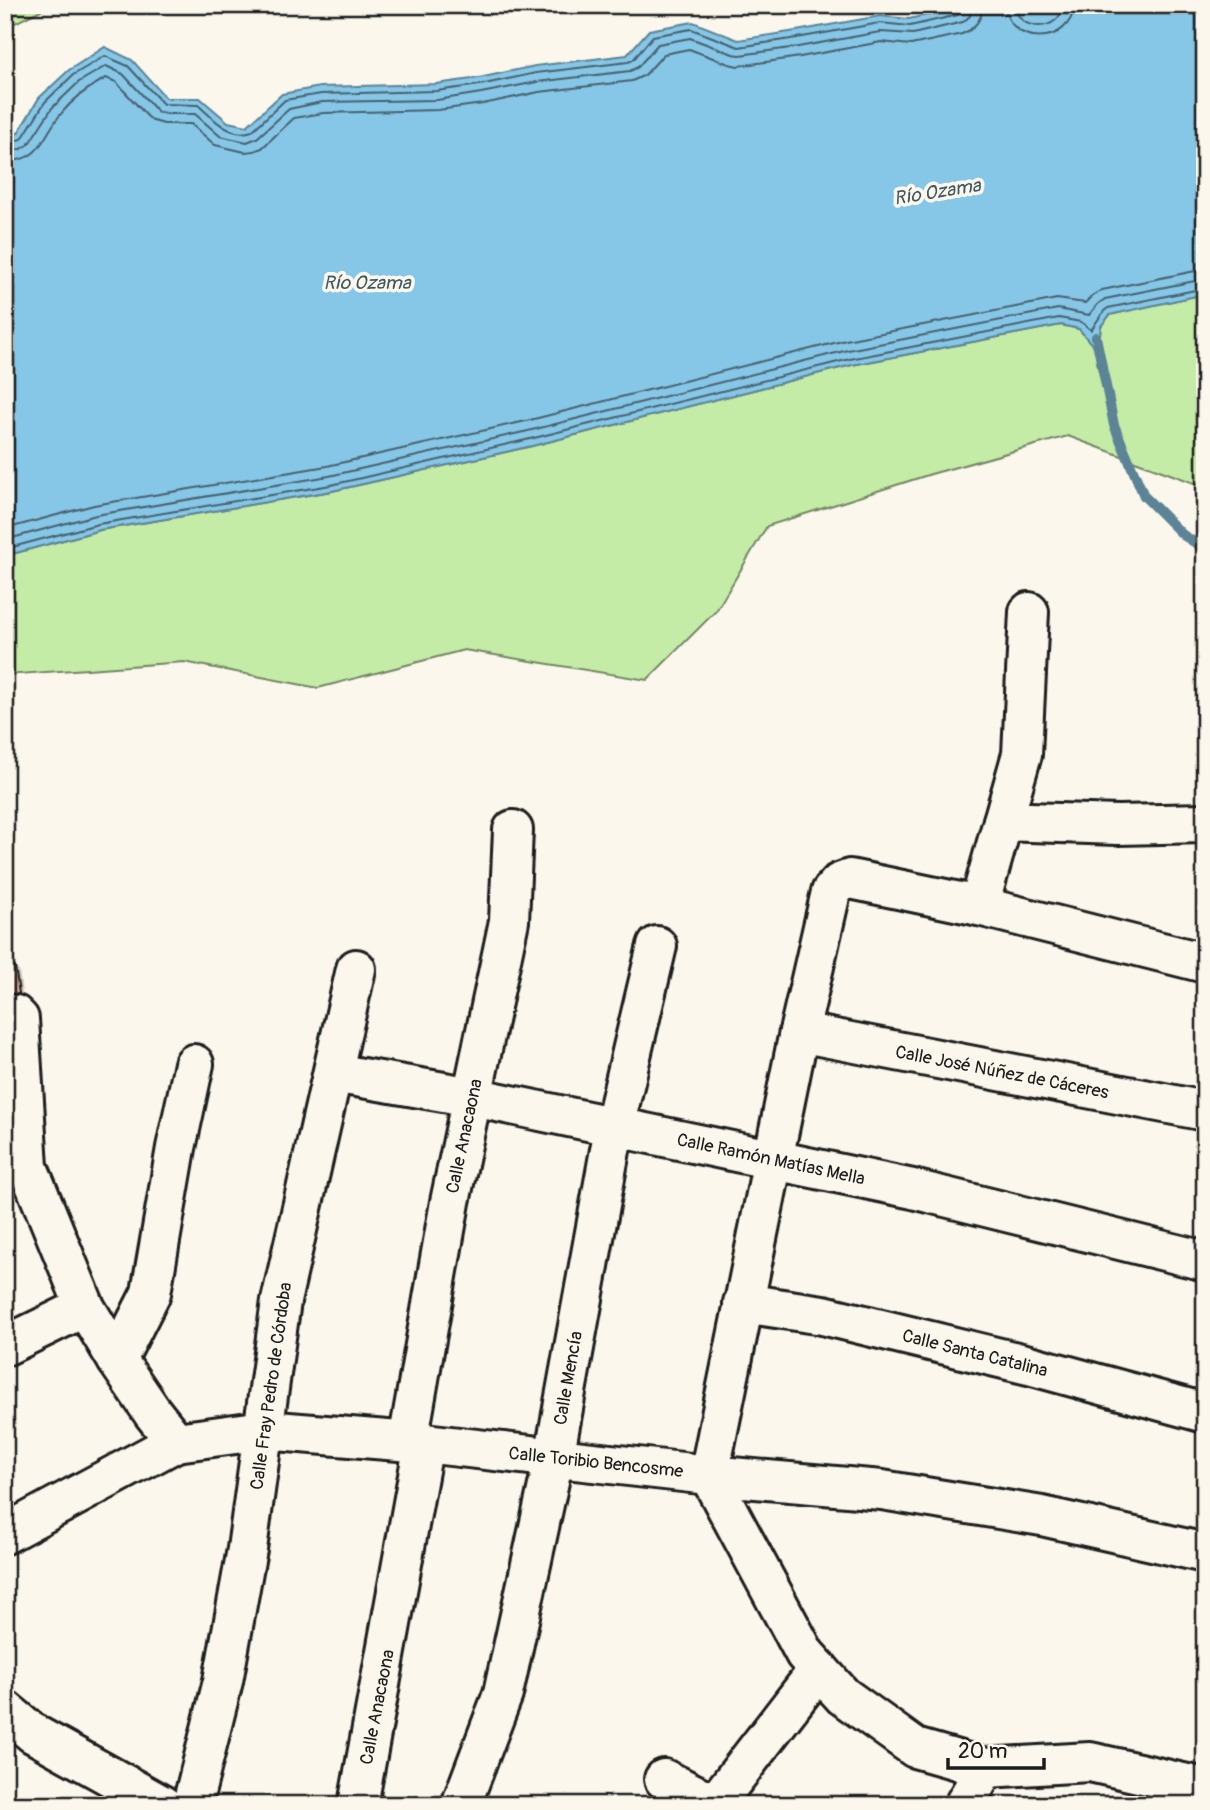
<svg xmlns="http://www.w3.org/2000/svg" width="1210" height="1810" font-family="Pangolin,sans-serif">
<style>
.green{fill:#c4eca7;stroke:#708462;stroke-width:2}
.water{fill:#86c7e7;stroke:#5c8396;stroke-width:2}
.shadow{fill:#0003}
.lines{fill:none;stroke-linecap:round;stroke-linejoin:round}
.shore{stroke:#46606d;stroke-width:2}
.stream{stroke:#5c8396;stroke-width:10}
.building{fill:#ebb2a4;stroke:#1c1c1c;stroke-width:2}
.minor-casing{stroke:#1c1c1c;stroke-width:44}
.minor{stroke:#fbf7ec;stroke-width:38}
.labels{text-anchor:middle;stroke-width:7;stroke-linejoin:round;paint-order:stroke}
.street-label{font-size:18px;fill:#1c1c1c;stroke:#fbf7ec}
.water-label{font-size:19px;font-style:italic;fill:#415863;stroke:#fbf7ec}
</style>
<rect width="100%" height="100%" fill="#fbf7ec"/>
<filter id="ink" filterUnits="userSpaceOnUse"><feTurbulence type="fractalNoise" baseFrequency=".0143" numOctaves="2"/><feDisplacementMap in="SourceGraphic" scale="14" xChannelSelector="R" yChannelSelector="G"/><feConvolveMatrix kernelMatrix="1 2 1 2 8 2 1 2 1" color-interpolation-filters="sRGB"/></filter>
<g filter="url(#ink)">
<g class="green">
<polygon points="5,5 51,5 5,28"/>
<polygon points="1205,294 1205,487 1068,436 931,474 767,526 716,611 647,680 464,650 318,688 184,662 5,675 5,556 100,530 332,491 532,446 852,365 1061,325 1079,329 1098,351 1101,326 1110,314"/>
</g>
<polygon class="water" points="979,5 1007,5 1040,10 1067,5 1205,5 1205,294 1110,315 1101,326 1098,352 1079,329 1061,325 852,365 532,446 332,491 100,530 5,556 5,136 18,133 39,98 69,70 105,47 132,60 166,98 200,98 228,122 247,126 282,94 320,87 436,84 479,78 535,66 627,55 649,30 693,22 738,40 796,31 880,16 909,19 949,10"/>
<polygon class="shadow" points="15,969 19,971 23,1001 5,1004"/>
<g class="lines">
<g class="shore">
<path d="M 1005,5 C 1007,47 1072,47 1074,5"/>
<path d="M 1015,5 C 1017,33 1061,33 1063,5"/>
<path d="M 5,142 L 22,139 L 45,102 L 73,75 L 105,56 L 128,66 L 163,104 L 198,105 C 213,118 230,139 252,131 L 285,100 L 321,94 L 436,91 L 480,85 L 536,73 L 628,62 L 633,60 L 653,36 L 691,29 L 739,47 L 797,38 L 880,23 L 910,26 L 958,15 L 962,11 L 963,5"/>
<polyline points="5,151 21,149 28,145 52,108 79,82 106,66 123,74 158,112 166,114 195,114 220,136 247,142 257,138 289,109 322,102 437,100 481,93 537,82 630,71 638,67 658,44 690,38 733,54 740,55 798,47 880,32 913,34 963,22 970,16 972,5"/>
<path d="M 5,162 C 42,160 41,139 60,115 C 72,100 89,87 106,78 L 116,82 L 147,116 L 153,121 L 164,124 L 191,124 L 215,145 L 245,152 L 254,151 L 262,148 L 294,118 L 323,113 L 438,110 L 483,104 L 539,92 L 632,81 L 645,75 L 664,54 L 689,49 L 729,64 L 738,66 L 800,57 L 881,42 L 911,45 L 962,34 L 970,30 L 977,23 L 981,16 L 982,5"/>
<polyline points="5,529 94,505 327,466 526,421 846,340 1057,299 1085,303 1093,295 1102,290 1205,269"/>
<polyline points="5,540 96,515 329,476 528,431 848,350 1058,309 1089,315 1098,304 1105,299 1205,279"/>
<polyline points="5,549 98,524 331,485 530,439 850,359 1059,318 1081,322 1091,330 1104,311 1108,308 1205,288"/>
</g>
<polyline class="stream" points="1096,337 1114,425 1144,496 1183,535 1205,549"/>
</g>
<polygon class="building" points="15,967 20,1000 5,1002 5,969"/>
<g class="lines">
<g class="minor-casing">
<g id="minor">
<polyline points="1003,821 1118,825 1205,823"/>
<polyline points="979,906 1022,754 1029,612"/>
<polyline points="1205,963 979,906 850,879 839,883 831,892 799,1032 709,1475 805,1654 843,1696 915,1748 985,1768 1090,1762 1205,1788"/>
<polyline points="5,1014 15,1015 19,1019 28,1167 85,1307 117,1360 153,1413 176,1442"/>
<polyline points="799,1032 1205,1111"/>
<polyline points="333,1073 473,1097 913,1189 1205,1261"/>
<polyline points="743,1303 823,1315 1029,1365 1205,1413"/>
<polyline points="5,1346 85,1307"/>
<polyline points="117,1360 151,1293 176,1148 194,1064"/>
<polyline points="408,1442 450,1202 509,921 513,830"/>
<polyline points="5,1534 176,1442 264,1430 424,1443 709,1475 882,1490 1042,1516 1205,1553"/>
<polyline points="5,1710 34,1734 162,1805"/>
<polyline points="664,1779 716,1805"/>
<polyline points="192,1805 223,1681 247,1549 281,1301 356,969"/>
<polyline points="358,1805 424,1443"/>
<polyline points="461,1805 503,1694 554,1458 614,1128 657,946"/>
<polyline points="714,1805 819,1669"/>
<polyline points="964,1805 985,1768"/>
</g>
</g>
<use href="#minor" class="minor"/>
</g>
</g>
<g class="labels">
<g class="street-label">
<text transform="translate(1002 1072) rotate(11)" y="6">Calle José Núñez de Cáceres</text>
<text transform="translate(464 1136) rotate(-78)" y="6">Calle Anacaona</text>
<text transform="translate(771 1159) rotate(12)" y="6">Calle Ramón Matías Mella</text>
<text transform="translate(975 1353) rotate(14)" y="6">Calle Santa Catalina</text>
<text transform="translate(568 1378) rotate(-80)" y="6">Calle Mencía</text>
<text transform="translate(271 1386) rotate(-82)" y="6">Calle Fray Pedro de Córdoba</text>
<text transform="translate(596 1462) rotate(6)" y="6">Calle Toribio Bencosme</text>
<text transform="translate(377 1707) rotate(-79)" y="6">Calle Anacaona</text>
</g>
<g class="water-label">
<text transform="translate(937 191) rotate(-9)" y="7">Río Ozama</text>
<text x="367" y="289">Río Ozama</text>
</g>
</g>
<rect width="1210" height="1810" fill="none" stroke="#fbf7ec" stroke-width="28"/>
<rect x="14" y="14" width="1182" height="1782" fill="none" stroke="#1c1c1c" stroke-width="2.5" filter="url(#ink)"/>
<path d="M948 1758v10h96v-10" fill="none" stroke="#1c1c1c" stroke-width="3.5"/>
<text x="958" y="1758" font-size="21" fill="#1c1c1c" stroke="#fbf7ec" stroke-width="5" paint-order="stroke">20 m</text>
</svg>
